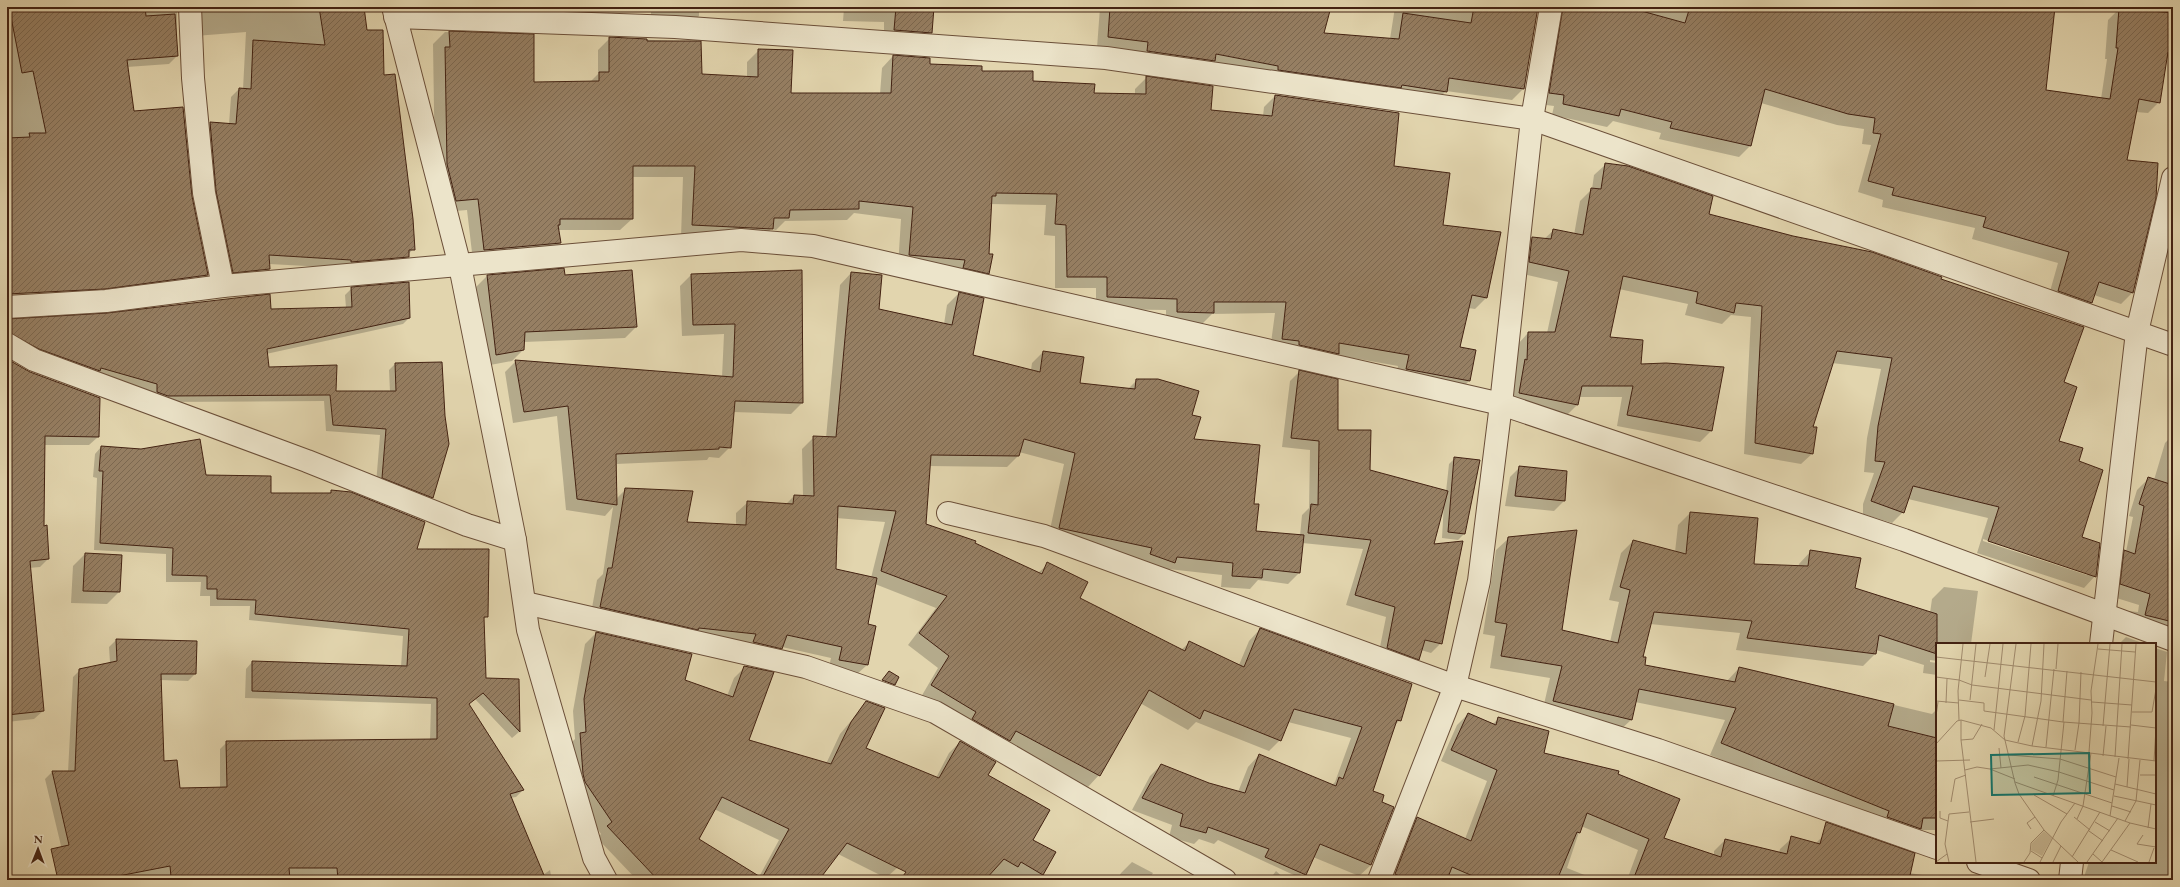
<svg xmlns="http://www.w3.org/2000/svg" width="2180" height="887" font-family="'EB Garamond',serif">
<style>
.shadow{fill:#0003;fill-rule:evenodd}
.building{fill:url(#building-hatch);stroke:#432212;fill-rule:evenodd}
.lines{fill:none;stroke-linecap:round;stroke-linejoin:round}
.minor-casing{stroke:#6b4f39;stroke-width:24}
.minor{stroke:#ece4ca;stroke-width:22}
.inset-road{fill:none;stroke:#a28d70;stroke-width:1}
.view{fill:#0f766e;fill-opacity:0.15;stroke:#0f766e;stroke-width:2}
.inset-edge{fill:none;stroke:#432212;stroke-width:2}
</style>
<defs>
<pattern id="building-hatch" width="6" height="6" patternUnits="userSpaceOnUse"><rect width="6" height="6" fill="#967f63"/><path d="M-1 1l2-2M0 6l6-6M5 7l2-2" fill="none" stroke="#7c6850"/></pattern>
</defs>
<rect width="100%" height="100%" fill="#e2d5ae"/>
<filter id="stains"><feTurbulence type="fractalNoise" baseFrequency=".005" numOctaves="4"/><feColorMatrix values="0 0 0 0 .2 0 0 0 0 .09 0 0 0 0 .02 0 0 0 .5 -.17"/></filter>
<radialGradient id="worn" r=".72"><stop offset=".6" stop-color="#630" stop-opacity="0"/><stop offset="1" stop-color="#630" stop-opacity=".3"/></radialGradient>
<g class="shadow">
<polygon points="7,7 177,7 177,56 169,64 127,67 133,112 191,196 207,275 199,283 7,300"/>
<polygon points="190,7 363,7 366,31 383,77 413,249 399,265 343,268 269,264 269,269 260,277 225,280 202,132 210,123 229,124 231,97 239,89 243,89 246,32 195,36"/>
<polygon points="433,7 553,7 534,7 523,20 433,17"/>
<polygon points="651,7 933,7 931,32 920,44 884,41 884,22 843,21 844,8 746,8 743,11 699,10 699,16 688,27 651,25"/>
<polygon points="1100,7 1330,7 1322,34 1390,39 1395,7 1537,7 1523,89 1512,100 1446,91 1434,103 1097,48"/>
<polygon points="1544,7 2055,7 2045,91 2101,99 2107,59 2105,59 2108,20 2119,9 2173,23 2173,53 2166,60 2159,102 2148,113 2136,112 2126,161 2155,198 2132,293 2121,304 2094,295 2091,303 2080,314 2047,302 2058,263 1972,239 1975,228 1882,207 1883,200 1858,192 1871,145 1862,144 1864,129 1837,125 1761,103 1750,146 1739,157 1659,139 1661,133 1613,121 1607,127 1552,115 1554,106 1538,104"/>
<polygon points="445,32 533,35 533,83 590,82 598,74 598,50 610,38 700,42 701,75 747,78 747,62 759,50 790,94 880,94 882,68 893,56 929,65 980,72 1093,94 1135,95 1135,89 1147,77 1210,111 1263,116 1264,107 1275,96 1393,167 1442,225 1486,298 1475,309 1468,308 1459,348 1475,351 1469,381 1457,393 1395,380 1398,366 1336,355 1270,350 1275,313 1212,314 1202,324 1166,323 1166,310 1096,309 1096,288 1055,288 1055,236 1044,235 1046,205 990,204 988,273 977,285 898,267 901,219 854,213 847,220 785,221 776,230 771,229 761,240 681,237 683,177 632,177 632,219 620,230 558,230 560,243 548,255 473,261 467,210 445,212 435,176 433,44"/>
<path d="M 1606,164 L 1707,215 L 1940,280 L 2063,383 L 2058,442 L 2078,461 L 2080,537 L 2095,576 L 2084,588 L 1977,553 L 1988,518 L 1908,499 L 1903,512 L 1892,523 L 1863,514 L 1863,504 L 1874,473 L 1864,472 L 1867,438 L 1881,369 L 1832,363 L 1812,428 L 1813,453 L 1801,464 L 1744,454 L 1751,317 L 1731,315 L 1722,324 L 1685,315 L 1688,304 L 1619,289 L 1609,338 L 1640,365 L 1723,368 L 1711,431 L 1700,442 L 1617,426 L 1622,397 L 1579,397 L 1578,404 L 1566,416 L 1508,404 L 1516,370 L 1517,345 L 1528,333 L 1547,333 L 1558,282 L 1518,273 L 1521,249 L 1532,238 L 1544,239 L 1554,230 L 1574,235 L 1580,201 L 1592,189 L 1594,175 ZM 1983,539 L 2087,573 L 2087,575 L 1983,541 Z"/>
<path d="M 801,271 L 802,403 L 791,414 L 733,412 L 730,447 L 719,458 L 709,457 L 707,460 L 616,464 L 616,499 L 626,489 L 685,523 L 736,525 L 736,513 L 748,502 L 786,504 L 794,496 L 803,496 L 802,449 L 814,437 L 826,438 L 840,285 L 851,273 L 878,310 L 944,324 L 947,305 L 959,293 L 972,355 L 1031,370 L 1032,363 L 1043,352 L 1079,383 L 1128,389 L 1137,380 L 1191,415 L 1193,440 L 1253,505 L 1255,532 L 1300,536 L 1302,515 L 1309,508 L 1310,450 L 1282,447 L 1290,381 L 1299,372 L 1336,431 L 1369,471 L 1446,492 L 1449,464 L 1455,458 L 1464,534 L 1458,540 L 1442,538 L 1444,502 L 1433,545 L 1441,643 L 1431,653 L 1421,650 L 1418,659 L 1409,669 L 1378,657 L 1386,617 L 1346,605 L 1363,549 L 1302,543 L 1299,573 L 1288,584 L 1258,580 L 1250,589 L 1221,587 L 1222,575 L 1168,569 L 1163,574 L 1139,565 L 1141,560 L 1048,539 L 1064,464 L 1019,452 L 1018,456 L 1007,467 L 929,466 L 925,525 L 974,543 L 1038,573 L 1048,564 L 1079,598 L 1181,650 L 1190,642 L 1239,665 L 1249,641 L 1260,629 L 1400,720 L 1394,726 L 1371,791 L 1371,865 L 1359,876 L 1313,857 L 1309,866 L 1298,877 L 1218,840 L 1214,844 L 1199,839 L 1194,844 L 1169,837 L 1172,825 L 1132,810 L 1150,776 L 1161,765 L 1209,784 L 1238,792 L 1248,767 L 1259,755 L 1332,785 L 1335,782 L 1351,738 L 1288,722 L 1280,740 L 1269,751 L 1196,722 L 1188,730 L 1140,703 L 1099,775 L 1088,787 L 921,697 L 938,668 L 908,645 L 936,608 L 875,584 L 867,625 L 875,626 L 867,665 L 855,676 L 828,671 L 831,658 L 782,647 L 770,660 L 590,619 L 597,580 L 603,574 L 613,507 L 605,516 L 566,510 L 557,416 L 513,423 L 505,372 L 516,361 L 722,377 L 724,334 L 682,336 L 680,286 L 691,275 ZM 836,518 L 885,522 L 871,578 L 835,570 Z"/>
<polygon points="487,276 564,277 636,327 625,338 524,342 523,350 512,361 485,366 476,287"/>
<polygon points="352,288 409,318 403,324 266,354 268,368 335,392 390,392 389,370 395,364 432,497 425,504 376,484 380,435 326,431 324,401 161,402 151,398 151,391 95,375 26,351 31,325 270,310 346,308 345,295"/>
<polygon points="7,360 98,437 89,445 44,445 43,527 48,559 40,567 29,568 43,711 34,719 7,722"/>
<polygon points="2173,435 2173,639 2118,621 2128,611 2138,612 2139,605 2110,596 2113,563 2125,551 2126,552 2133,517 2129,516 2137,490 2148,479 2154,480 2165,443"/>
<polygon points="101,447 270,494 328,494 331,491 416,550 487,616 483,620 485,679 518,680 519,732 512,738 475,699 468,705 523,790 516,797 510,798 543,875 550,870 552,880 64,880 62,850 45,779 52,772 68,772 73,677 80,670 110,663 109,647 116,640 195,674 188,681 160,680 163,762 179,789 220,788 220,749 227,742 430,740 431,704 245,698 246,669 252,662 401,667 403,636 249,620 250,606 210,606 210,596 200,596 201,582 166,582 166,554 94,550 97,478 93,477 95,454"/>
<polygon points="1520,467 1564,501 1554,511 1505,506 1510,477"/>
<polygon points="1690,513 1753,565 1798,567 1799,564 1811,551 1854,589 1930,613 1932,599 1944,587 1978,591 1971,644 1937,644 1937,661 1930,660 1930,662 1937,663 1937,675 1923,673 1924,665 1876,650 1875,654 1863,666 1736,650 1740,633 1650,624 1642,657 1643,666 1727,681 1739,668 1932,714 1937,709 1937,830 1912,830 1877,823 1710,755 1725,720 1635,702 1631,720 1618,732 1542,713 1550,678 1490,668 1495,636 1483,634 1496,550 1509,538 1561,630 1610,642 1619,602 1609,600 1621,553 1633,541 1675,552 1678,525"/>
<polygon points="85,554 119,592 107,604 71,603 73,566"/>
<path d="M 596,633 L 684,681 L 727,696 L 734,678 L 745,667 L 747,740 L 826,764 L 840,734 L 867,702 L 865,749 L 936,778 L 949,753 L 960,742 L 987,775 L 1032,840 L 1055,853 L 1039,880 L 943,880 L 835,790 L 897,868 L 886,878 L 838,854 L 818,880 L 637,880 L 597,838 L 601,834 L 574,793 L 569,745 L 575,739 L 573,711 L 585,644 ZM 714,809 L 779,840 L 759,877 L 697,839 Z"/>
<polygon points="2126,637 2145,644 2119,644"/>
<polygon points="2155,648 2167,652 2164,681 2173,682 2173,880 2083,880 2089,862 2155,862"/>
<polygon points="1468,714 1493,724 1498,719 1542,754 1616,775 1663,839 1714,855 1714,851 1725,840 1779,853 1780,849 1792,838 1815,844 1823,836 1909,873 1956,880 1627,880 1638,850 1581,826 1567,868 1597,880 1386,880 1406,830 1417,818 1465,839 1487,781 1441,761 1457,725"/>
<polygon points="1132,862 1153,873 1151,876 1161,880 1117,880 1121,873"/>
<polygon points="1276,871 1286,880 1269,880"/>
</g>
<g class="building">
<polygon points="9,7 145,7 146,16 175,14 178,56 127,60 134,111 183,107 192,196 208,275 105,289 7,294 7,138 30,137 29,133 46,133 33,71 22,73"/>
<polygon points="319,7 364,7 367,30 383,30 384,75 395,74 413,219 415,250 409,250 409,257 351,262 351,260 269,255 270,269 233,273 216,191 210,122 236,124 239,88 251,89 253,40 325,45"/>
<polygon points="896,7 934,7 932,33 894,30"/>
<polygon points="1110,7 1331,7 1324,33 1399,39 1403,13 1471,23 1474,7 1538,7 1524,89 1449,78 1447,92 1402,85 1401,88 1278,70 1278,66 1216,54 1215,61 1147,51 1148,42 1108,37"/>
<polygon points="1563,7 1627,7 1685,23 1690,7 2055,7 2046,90 2110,99 2118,48 2116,48 2119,8 2173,13 2173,53 2168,52 2160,103 2139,99 2127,160 2158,163 2156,198 2133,293 2099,282 2092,303 2058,291 2069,252 1983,227 1986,217 1892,195 1894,188 1868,181 1881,134 1873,133 1875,118 1848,114 1765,89 1751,146 1670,128 1672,122 1621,109 1619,116 1563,104 1564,95 1549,93"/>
<polygon points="449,31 534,34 534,82 599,81 599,72 609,72 609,37 647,39 647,41 701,41 702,74 758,77 758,49 793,50 791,93 891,93 893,55 930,58 930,64 982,66 982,71 1033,71 1033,81 1095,84 1094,93 1146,94 1146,76 1213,86 1211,110 1272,116 1275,95 1399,113 1394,166 1450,173 1443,225 1501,232 1487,298 1472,295 1460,347 1476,350 1470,381 1406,369 1409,355 1339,343 1339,354 1299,345 1299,341 1282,339 1286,302 1214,302 1214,313 1177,312 1177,299 1107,297 1107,277 1067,277 1066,225 1055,224 1057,194 996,193 996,196 992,196 989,254 993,254 989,274 963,268 965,260 909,255 913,207 859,201 859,209 790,210 789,218 774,218 773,229 692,225 695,166 633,166 633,219 560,219 560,225 558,225 561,243 484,250 478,199 456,201 447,164 445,47 450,47"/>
<polygon points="1605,163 1628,166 1713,196 1709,214 1793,236 1872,252 1942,277 1941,279 2084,327 2064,382 2077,387 2059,441 2083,448 2079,461 2103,470 2082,537 2100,543 2096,577 1988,541 1999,507 1913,486 1904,513 1871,501 1885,462 1875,461 1878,426 1892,358 1837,351 1813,427 1817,427 1813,454 1755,443 1762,306 1736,303 1734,313 1696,303 1698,292 1623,276 1610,337 1643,340 1641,364 1666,363 1724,367 1712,431 1627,415 1633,386 1582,386 1578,405 1519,393 1525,359 1527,360 1528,332 1555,332 1569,271 1529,262 1532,237 1551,239 1553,229 1583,235 1591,188 1601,189"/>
<polygon points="564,268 565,275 632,270 637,327 525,332 524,350 496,355 487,275"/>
<polygon points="802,270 803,403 735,401 731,448 719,447 719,449 616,454 617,505 577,499 568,406 524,412 515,360 733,377 735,324 693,325 691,274"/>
<polygon points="851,272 882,275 879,309 952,325 959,292 984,298 973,355 1040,372 1043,351 1084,357 1080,383 1135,389 1136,379 1158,379 1199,391 1192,415 1201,417 1194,439 1260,445 1254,504 1259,504 1256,531 1304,535 1300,573 1263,569 1262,578 1232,576 1233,563 1177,557 1175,563 1150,554 1152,548 1059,528 1075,453 1024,439 1019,456 931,455 926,524 976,541 975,543 1042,574 1047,562 1088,582 1080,598 1185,651 1189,641 1244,667 1260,628 1412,684 1401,721 1397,720 1373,791 1384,795 1382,802 1394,807 1371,865 1320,844 1306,875 1265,857 1269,849 1208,827 1206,833 1180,826 1183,814 1142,798 1161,764 1209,783 1245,793 1259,754 1336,786 1339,777 1343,779 1362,727 1294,709 1281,741 1204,710 1200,719 1149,690 1100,776 1016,731 1010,741 972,719 976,712 931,685 949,656 919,633 947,596 881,571 896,511 838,506 836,569 877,578 868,624 876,626 868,665 839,660 842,647 787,635 782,649 753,642 756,634 699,628 698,630 600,607 608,568 612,568 625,488 693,491 687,522 746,525 747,501 793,504 794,495 814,496 813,436 836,437"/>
<polygon points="409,282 410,318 267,349 269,367 337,365 336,391 396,391 395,363 442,362 445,416 449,444 433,498 382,478 386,429 333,425 330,395 168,396 157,392 157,384 101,368 100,371 39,349 7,332 7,319 107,313 270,294 271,309 352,307 351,287"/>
<polygon points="7,359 30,372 100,398 99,437 45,436 44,526 47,525 49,559 30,561 44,711 7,715"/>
<polygon points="1299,370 1338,379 1338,430 1371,430 1370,470 1448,491 1434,544 1463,541 1442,644 1425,640 1419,660 1387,648 1395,607 1355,595 1371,540 1308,533 1311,504 1318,505 1319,441 1291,438"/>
<polygon points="200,439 206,475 271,476 271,493 331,493 331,490 351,492 425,522 417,549 489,549 488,617 484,617 486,678 519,679 520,732 483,693 469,704 524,790 510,794 546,880 338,880 337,868 289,868 290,880 173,880 173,877 171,877 170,866 98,880 58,880 51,849 69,845 52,771 75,771 79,669 117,661 116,639 197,641 196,674 161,674 164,761 177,760 180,788 227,787 226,741 437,739 437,698 252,691 252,661 407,666 409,629 255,614 256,600 217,599 217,589 207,589 207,576 172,575 173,548 100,543 103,471 99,471 101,446 141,449"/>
<polygon points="1454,457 1480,460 1465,534 1448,532"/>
<polygon points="1519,466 1567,471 1565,501 1515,496"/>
<polygon points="2148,477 2173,485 2173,622 2145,615 2150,594 2120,584 2124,550 2135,554 2144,506 2139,504"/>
<polygon points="1690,512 1758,518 1754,564 1808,566 1810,550 1861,558 1855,588 1937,614 1937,654 1879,635 1876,654 1747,638 1752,621 1654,612 1643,657 1646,657 1645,665 1735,682 1739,667 1894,704 1888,726 1937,738 1937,818 1923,818 1921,829 1887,817 1889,811 1721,743 1736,708 1639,689 1632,720 1553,701 1562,666 1501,656 1507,624 1495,622 1508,537 1577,530 1562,630 1618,643 1630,590 1620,587 1633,540 1686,554"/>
<polygon points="85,553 122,555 120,592 83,591"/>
<path d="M 596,632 L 692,654 L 685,680 L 733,697 L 744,666 L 774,672 L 749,740 L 831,764 L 851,722 L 866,701 L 885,708 L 866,748 L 939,778 L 960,741 L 996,762 L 988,775 L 1050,810 L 1033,840 L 1056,852 L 1043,875 L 1021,862 L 1018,867 L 1004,859 L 985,880 L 900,880 L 906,872 L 847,843 L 819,880 L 658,880 L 607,826 L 612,822 L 585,782 L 583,774 L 580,733 L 586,732 L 584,699 ZM 722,797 L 789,829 L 762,878 L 699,839 Z"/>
<polygon points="889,671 899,677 895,685 882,680"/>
<polygon points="1468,713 1496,725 1498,717 1549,731 1544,753 1619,771 1618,774 1680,799 1664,838 1721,857 1725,839 1787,854 1791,836 1820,844 1826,822 1915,853 1909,880 1633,880 1649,839 1587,813 1580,833 1577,832 1557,880 1482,880 1452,867 1447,880 1408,880 1395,874 1417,817 1471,841 1497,770 1451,750"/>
</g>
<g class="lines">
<g class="minor-casing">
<g id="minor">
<polyline points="190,7 193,78 204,193 223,286"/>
<polyline points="393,7 460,266 515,540 528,630 594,858 606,880"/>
<polyline points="395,17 675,27 1106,58 1532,119 2173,345"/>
<polyline points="7,307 106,301 223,286 741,240 813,246 1501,404 1904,540 2173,640"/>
<polyline points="7,344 34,360 307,461 467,525 515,540"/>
<polyline points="948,513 1044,536 1455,686 1658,750 1937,848"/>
<polyline points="525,603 806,667 935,712 1225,880"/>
<polyline points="2101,644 2137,332 2173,178"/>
<polyline points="1978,862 2029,880"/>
<polyline points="1379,880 1455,686 1479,581 1501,404 1532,119 1551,7"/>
<polyline points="2070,880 2072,862"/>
</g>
</g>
<use href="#minor" class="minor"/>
</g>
<g transform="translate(1936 643)">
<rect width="220" height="220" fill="#e2d5ae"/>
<path d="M 108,188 L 116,195 L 106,213 L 95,207 L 96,200 Z" fill="#c7b793"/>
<path class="inset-road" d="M 80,1 L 68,93 L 79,140 L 83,151 L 108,187 L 142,219M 162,6 L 199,9M 0,14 L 220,39M 120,26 L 122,1M 0,34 L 23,37 L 36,42 L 155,57M 49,34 L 54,1M 23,57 L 48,60 L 48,68 L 127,79 L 195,84M 34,57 L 40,1M 0,58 L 23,60M 156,59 L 196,62M 10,60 L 11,36M 196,69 L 216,69 L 220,46M 0,73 L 2,59M 23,77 L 22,48 L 27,1M 25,77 L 25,97 L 40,219M 127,79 L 131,28M 195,82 L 220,85M 167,83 L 174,1M 58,87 L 67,1M 25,97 L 37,96 L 46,81M 82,99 L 89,73 L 95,1M 0,101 L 21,78 L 25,77 L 55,85 L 69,97 L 96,103 L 220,118M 96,103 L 105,58 L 108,1M 110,104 L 118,26M 63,105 L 65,125M 139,107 L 143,80 L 145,29M 153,109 L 156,70 L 155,48 L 162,1M 73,112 L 124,116 L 180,134M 167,113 L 170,83M 179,114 L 186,1M 192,116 L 200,1M 0,118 L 34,117M 218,118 L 220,85M 54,126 L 79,136M 29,127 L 41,124 L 54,126 L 92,122 L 123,129 L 178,147M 204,132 L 220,132M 98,134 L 176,160M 79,139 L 194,180 L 220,186M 179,141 L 220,151M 191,144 L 193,116M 98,152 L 131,171M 117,153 L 122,137 L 128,79M 178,153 L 220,162M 15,159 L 19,136 L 30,132M 176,163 L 195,169M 4,168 L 4,175 L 12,178M 174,173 L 183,115M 138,174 L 154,187M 141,176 L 147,163 L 155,110M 189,178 L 200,158 L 204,117M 34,179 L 58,176M 159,179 L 174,188M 212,185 L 215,161M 95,186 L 91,180 L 99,174M 153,188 L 167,198M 207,192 L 201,201 L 220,204M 175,207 L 202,219M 95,208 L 106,215M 157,211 L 166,219M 136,214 L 164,169M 0,219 L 11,211M 13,219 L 9,201 L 13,171 L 33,169M 88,219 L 94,210 L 95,200 L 108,187M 104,219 L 125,179 L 139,160M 117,219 L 125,203M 151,219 L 182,175M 166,219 L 194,180M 213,219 L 218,205"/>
<path class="view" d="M 153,110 L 154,150 L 56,152 L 55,112 Z"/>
<rect width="220" height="220" class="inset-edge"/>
</g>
<rect width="2180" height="887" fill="none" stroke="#e2d5ae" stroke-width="24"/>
<rect x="8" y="8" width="2164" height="871" fill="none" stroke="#432212" stroke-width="2"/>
<rect x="12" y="12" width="2156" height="863" fill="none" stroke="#432212"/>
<g transform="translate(38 849) rotate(1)" stroke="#ece4ca" stroke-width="3" paint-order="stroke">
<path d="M0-3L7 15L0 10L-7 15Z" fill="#432212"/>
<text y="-6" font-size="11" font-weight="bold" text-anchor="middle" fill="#432212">N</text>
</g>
<rect width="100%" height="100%" filter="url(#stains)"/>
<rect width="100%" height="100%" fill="url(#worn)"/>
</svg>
